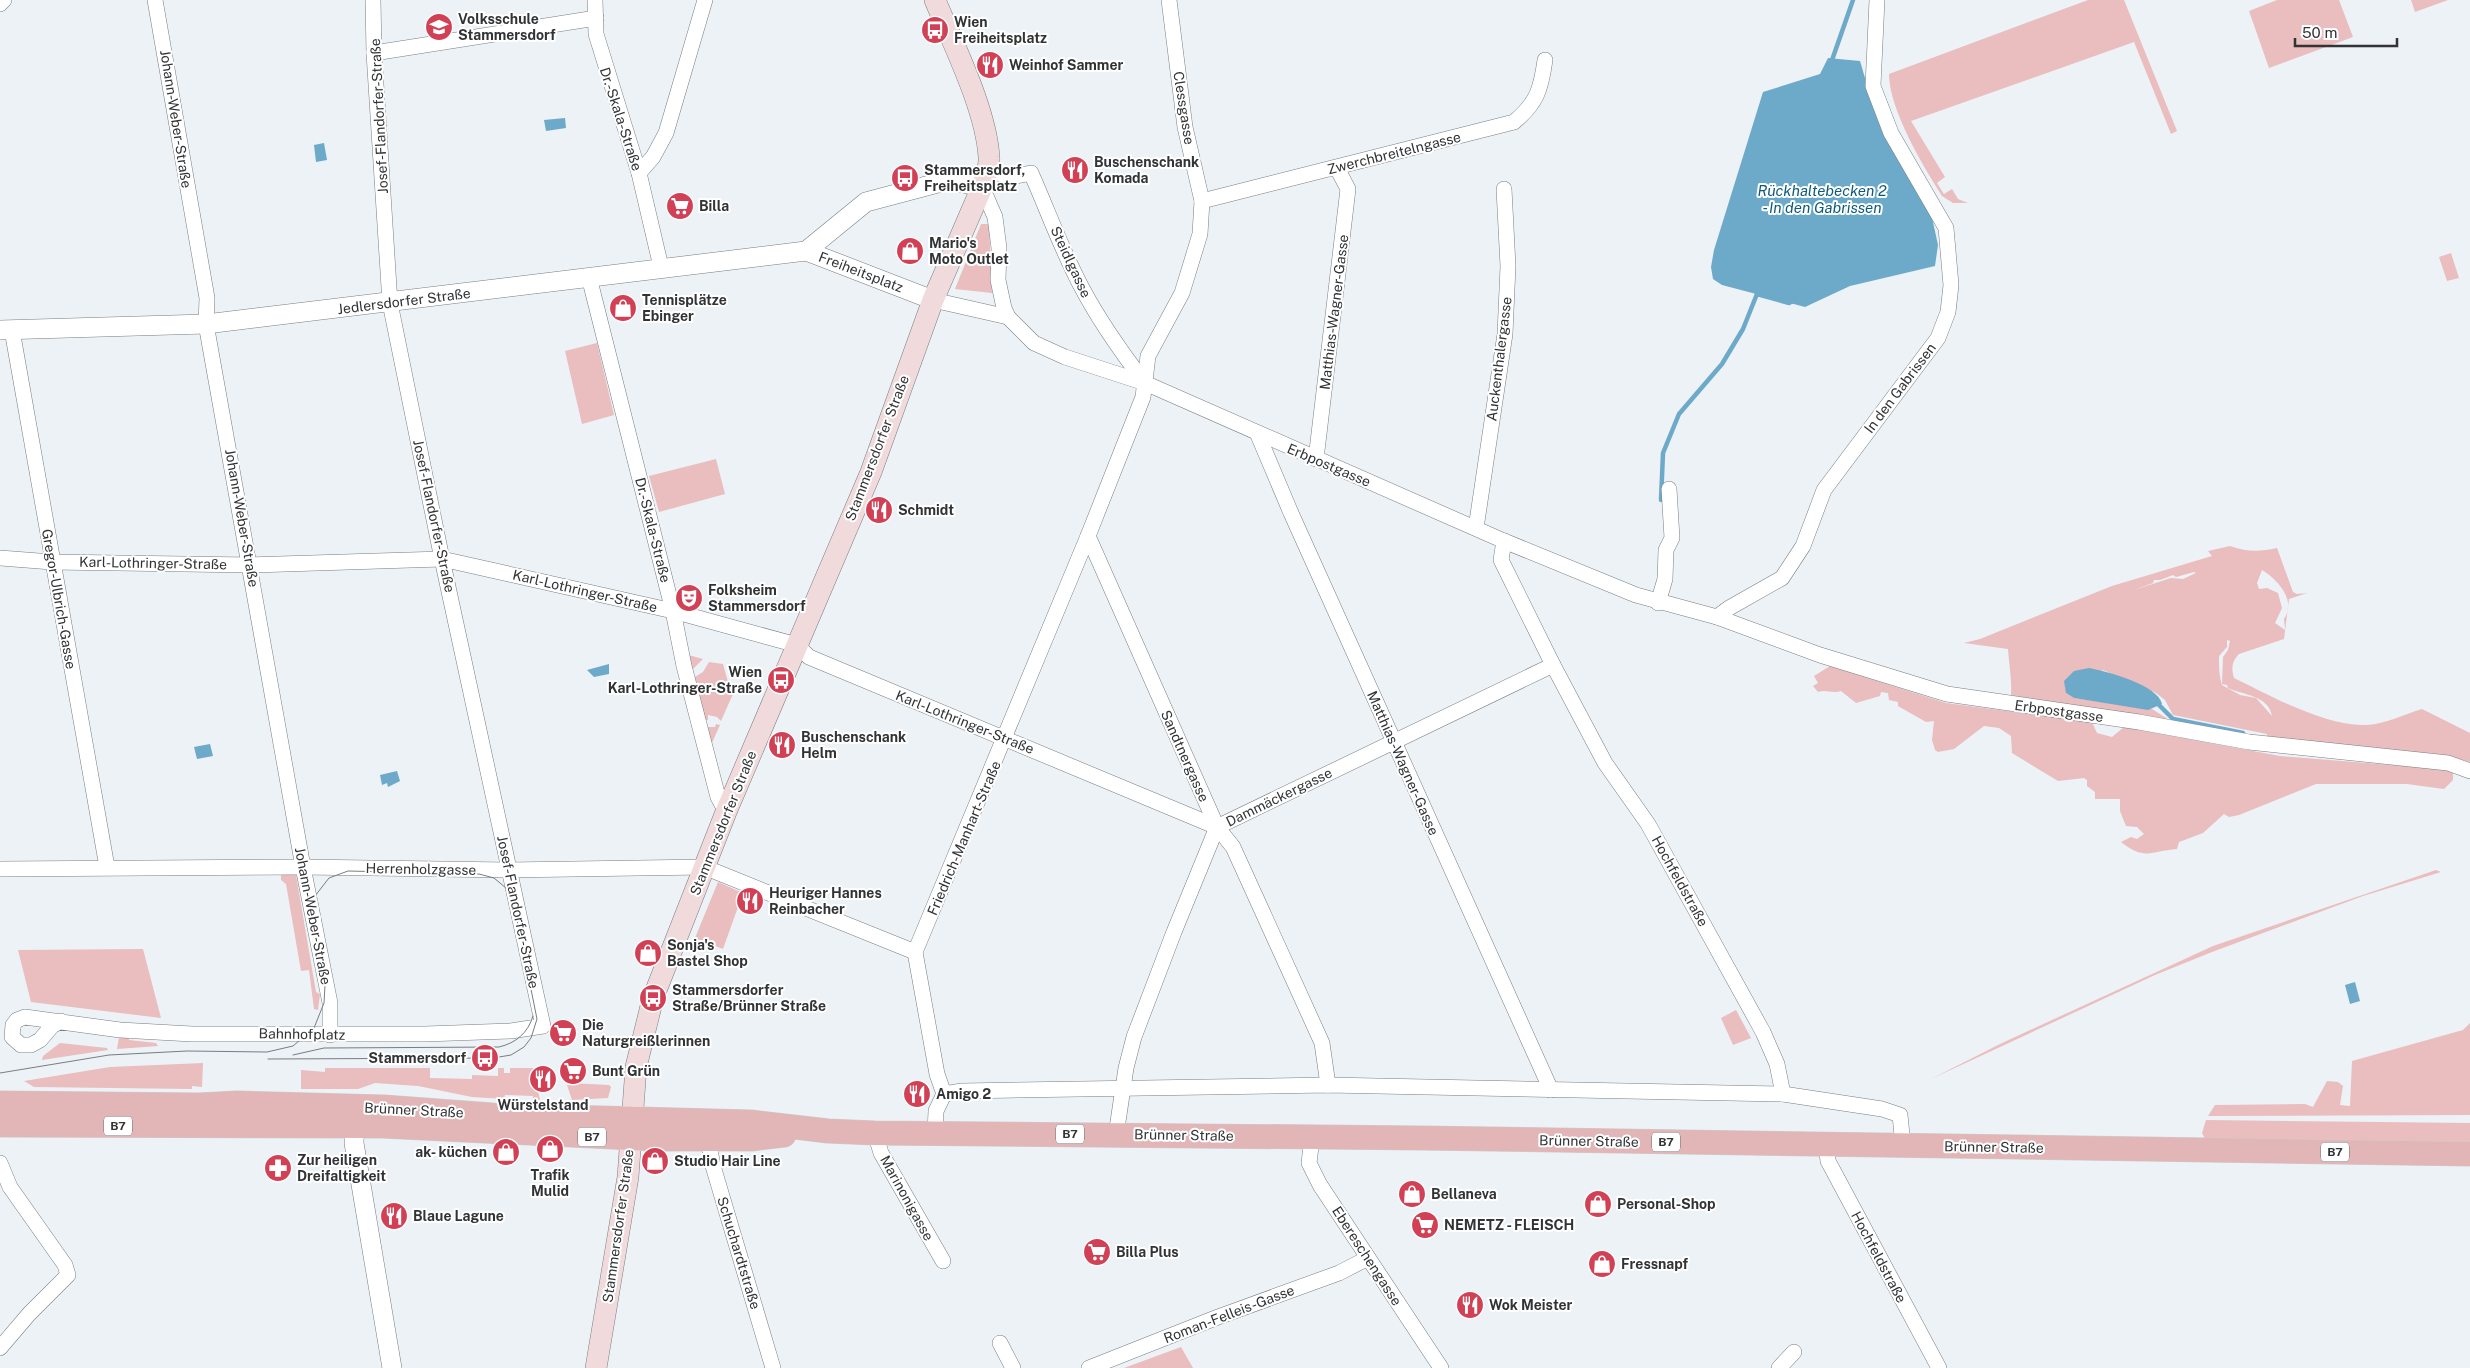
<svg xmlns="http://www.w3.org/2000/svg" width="2470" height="1368" font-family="'Public Sans',sans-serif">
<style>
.green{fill:#eabdbe;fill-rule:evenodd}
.water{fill:#6da9c9}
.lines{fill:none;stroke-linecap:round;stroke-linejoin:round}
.stream{stroke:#6da9c9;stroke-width:4.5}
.minor-casing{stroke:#787e81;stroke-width:16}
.tertiary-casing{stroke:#787e81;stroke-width:20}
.secondary-casing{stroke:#787e81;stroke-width:22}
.primary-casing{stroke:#cececf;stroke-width:25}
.minor{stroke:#fff;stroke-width:15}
.tertiary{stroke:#fff;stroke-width:19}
.secondary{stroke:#f1dadb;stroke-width:21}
.primary{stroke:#e2b5b7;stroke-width:24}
.tram{stroke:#7a7d80;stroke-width:1}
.labels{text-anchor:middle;stroke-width:4;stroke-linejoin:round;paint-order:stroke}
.shield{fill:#fff;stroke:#6f7072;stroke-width:1}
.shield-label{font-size:12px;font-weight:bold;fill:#313335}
.poi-label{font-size:14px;font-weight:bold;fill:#313335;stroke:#fff;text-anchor:start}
.street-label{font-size:14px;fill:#313335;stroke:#fff}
.water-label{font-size:15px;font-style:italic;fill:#0d5b7b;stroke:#fff}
</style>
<rect width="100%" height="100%" fill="#ecf2f6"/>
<g class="green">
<path d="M 2088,0 L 2124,0 L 2177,131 L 2171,134 L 2134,42 L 1911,121 L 1945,177 L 1937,183 L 1944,194 L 1952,189 L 1958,199 L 1968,203 L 1953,203 L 1942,196 C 1923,166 1889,109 1889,74 Z"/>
<polygon points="2277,0 2339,0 2353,37 2269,68 2249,11"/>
<polygon points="2411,0 2448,0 2415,12"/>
<polygon points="981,224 989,224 992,293 955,289"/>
<polygon points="2451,253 2459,278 2447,281 2439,257"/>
<polygon points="597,343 614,415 582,424 565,351"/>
<polygon points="716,459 725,494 659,512 649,476"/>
<path d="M 2230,546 C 2248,552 2259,552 2277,548 L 2293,592 L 2297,594 L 2307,593 L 2289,599 L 2284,639 L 2239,654 C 2232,661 2231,668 2234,678 C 2271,696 2326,727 2367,725 C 2386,724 2405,714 2422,709 L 2470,733 L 2470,762 L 2446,755 L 2266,741 L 2267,734 L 2173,715 L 2165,700 L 2156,693 L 2103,670 L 2066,685 L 2066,693 L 2074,698 L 2152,709 L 2171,721 L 2061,705 L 2011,695 C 2012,679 2009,665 2008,649 L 1964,643 L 1980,639 L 2112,586 L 2212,556 L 2208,551 ZM 2262,570 C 2277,579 2297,600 2284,619 L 2285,630 L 2275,623 L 2282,608 L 2278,593 L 2267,588 L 2259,589 L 2257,583 ZM 2194,572 L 2196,573 L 2183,579 L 2171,578 L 2134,590 L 2153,583 L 2154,580 L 2160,580 L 2173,575 L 2176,577 ZM 2227,640 L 2230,641 L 2228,650 L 2223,657 L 2222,684 L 2227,685 L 2228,688 C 2244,695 2269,696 2272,716 L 2256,698 L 2240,695 L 2222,685 C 2219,676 2219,666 2219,656 L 2227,647 Z"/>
<polygon points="685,654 703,659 689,673"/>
<polygon points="709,662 723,664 728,682 736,687 721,721 717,717 708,715 708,720 703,720 693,678 703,672"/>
<path d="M 1830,666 L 1946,703 L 2092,722 L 2097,733 L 2112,737 L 2124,727 L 2280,756 L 2453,770 L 2453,780 L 2444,789 L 2407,784 L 2316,784 L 2239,815 L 2229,817 L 2224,814 L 2203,833 L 2179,842 L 2177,849 C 2151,851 2145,861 2121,842 L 2131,837 L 2137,839 L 2144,834 L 2137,827 L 2126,826 L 2120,811 L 2120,799 L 2095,799 L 2095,792 L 2087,786 L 2087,780 L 2084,778 L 2058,781 L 2012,753 L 2011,736 L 1999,728 L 1984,726 L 1954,749 L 1938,752 L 1935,750 L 1932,740 L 1934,721 L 1926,722 L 1898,706 L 1898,702 L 1889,700 L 1888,693 L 1881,692 L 1880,696 L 1856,703 L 1841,691 C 1833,694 1826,689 1818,692 L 1813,686 L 1818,683 L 1814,676 Z"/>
<polygon points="716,724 720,725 711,745 707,727 715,727"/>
<polygon points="2436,870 2441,872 2363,896 2212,952 2155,975 1931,1079 2000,1044 2213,946"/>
<polygon points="281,875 296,875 316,992 320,994 318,1010 314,1009 309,970 301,971 286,884 281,880"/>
<polygon points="718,882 743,893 723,949 695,938"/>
<polygon points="143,949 161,1018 31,1002 18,950"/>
<polygon points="1736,1010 1751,1038 1733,1045 1721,1018"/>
<polygon points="2470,1023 2470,1115 2208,1116 2215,1105 2305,1104 2313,1107 2327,1081 2338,1082 2343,1086 2340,1105 2350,1106 2352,1061 2463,1030"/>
<polygon points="128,1036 129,1040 156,1043 158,1046 117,1049 119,1037"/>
<polygon points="60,1043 107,1048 108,1050 42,1060 43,1056"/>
<polygon points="203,1063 202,1087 192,1086 192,1089 34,1087 24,1081 110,1067"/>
<polygon points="325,1068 430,1068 430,1078 472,1079 472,1075 498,1076 498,1068 504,1068 504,1073 510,1073 510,1068 533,1068 540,1100 533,1100 533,1096 505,1095 504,1099 472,1097 418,1086 375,1083 358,1089 301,1089 301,1070 325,1072"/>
<polygon points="569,1083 609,1085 611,1087 608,1098 572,1100 567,1085"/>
<polygon points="2206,1120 2470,1123 2470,1144 2205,1139 2202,1133"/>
<polygon points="1181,1347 1193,1368 1124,1368"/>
</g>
<g class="water">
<polygon points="1828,58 1860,61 1870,95 1931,213 1938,245 1935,266 1850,286 1805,307 1722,285 1713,279 1711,267 1714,250 1763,92 1820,74"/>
<polygon points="565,118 566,128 546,131 544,120"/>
<polygon points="324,143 327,160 316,162 314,145"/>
<polygon points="609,664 609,674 594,677 587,670"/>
<path d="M 2089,668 C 2106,671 2158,685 2162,704 L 2148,710 L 2074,698 L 2066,693 L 2064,681 L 2074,671 Z"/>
<polygon points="210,744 213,756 197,759 194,747"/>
<polygon points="397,771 400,781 388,787 387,783 382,785 380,775"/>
<polygon points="2355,982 2360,1001 2350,1004 2345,985"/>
</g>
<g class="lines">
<g class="stream">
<polyline points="1831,63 1853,0"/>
<polyline points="1661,500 1663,453 1679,414 1722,364 1743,329 1757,294 1789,303 1793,301"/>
<polyline points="2159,705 2173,719 2243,733"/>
</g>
<g class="minor-casing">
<g id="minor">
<polyline points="155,0 207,298 206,324 303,867 330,1003 330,1035"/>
<polyline points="595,0 596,34 639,173 661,267"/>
<polyline points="0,4 4,0"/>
<polyline points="374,53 596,18"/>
<path d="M 987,170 L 1011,177 L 1031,173 C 1048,211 1062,251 1082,288 C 1100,322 1122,353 1145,383"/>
<polyline points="639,173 653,157 666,133 705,0"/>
<polyline points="982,187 995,217 999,248 998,280 1004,308 1008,317 1034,343 1065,357 1145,383 1504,541 1636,595 1717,617 1820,655 1947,694 2139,722 2249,742 2448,763 2470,771"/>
<path d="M 1202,201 L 1514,122 C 1537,103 1541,89 1545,60"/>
<polyline points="589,277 673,611 684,666 718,797 726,812"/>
<polyline points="933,300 1008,317"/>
<polyline points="12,330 107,867"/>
<polyline points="1258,435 1291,513 1551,1090"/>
<polyline points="1316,459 1348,189 1337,168"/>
<polyline points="1476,528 1505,334 1508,266 1504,189"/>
<polyline points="1088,536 1217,827 1233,847 1322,1043 1328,1085"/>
<polyline points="1504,541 1501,560 1553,665 1605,763 1648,824 1763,1032 1777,1064 1783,1094"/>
<polyline points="0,558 52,562 250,565 442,559 673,611 797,645 809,657 1217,827"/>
<polyline points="1658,603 1665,579 1666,550 1672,538 1669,489"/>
<polyline points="1717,617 1729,608 1782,578 1803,546 1824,490 1938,338 1948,312 1951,285 1946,228 1891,133 1873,86 1877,0"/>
<polyline points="0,869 303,867 508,870 704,867 915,952"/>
<polyline points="61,1021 52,1026 40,1040 31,1045 21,1045 12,1037 13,1025 17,1020 25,1017 120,1030 192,1034 425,1034 511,1031 543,1026 442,559 390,303 374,53 373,0"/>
<polyline points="944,1094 962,1091 1328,1085 1783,1094 1882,1109 1900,1115 1903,1145"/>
<polyline points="875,1133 881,1153 943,1261"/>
<polyline points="935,1133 936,1111 944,1094 937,1074 915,952 1088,536 1143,397 1148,356 1182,293 1200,234 1202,201 1185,127 1169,0"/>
<polyline points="1116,1135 1126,1068 1134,1037 1174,932 1217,827 1553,665"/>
<polyline points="711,1138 710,1150 713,1166 773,1368"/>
<polyline points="1312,1138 1309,1163 1320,1185 1441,1368"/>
<polyline points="1826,1144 1828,1161 1939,1368"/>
<polyline points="0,1163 10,1187 65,1265 68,1275 29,1314 0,1348"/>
<polyline points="1000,1343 1013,1368"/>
<polyline points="1089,1368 1218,1317 1339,1273 1368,1258"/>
<polyline points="1779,1368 1794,1352"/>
</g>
</g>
<g class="tertiary-casing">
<g id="tertiary">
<polyline points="806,251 866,202 949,180 982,187"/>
<polyline points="0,330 206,324 806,251 933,300"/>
<polyline points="355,1112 354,1143 392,1368"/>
</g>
</g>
<g class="secondary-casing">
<path id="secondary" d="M 596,1368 L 628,1177 L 636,1067 L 653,998 L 726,812 L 871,472 L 933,300 L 982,187 C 985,178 990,167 989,157 C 986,109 954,46 935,0"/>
</g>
<g class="primary-casing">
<g id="primary">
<polyline points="0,1103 199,1105 237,1103 384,1107 492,1115 751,1122 828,1131 875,1133 1422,1138 2470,1154"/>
<polyline points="0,1125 382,1126 653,1139 751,1139 784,1135"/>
</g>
</g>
<use href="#minor" class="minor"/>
<use href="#tertiary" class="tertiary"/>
<use href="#secondary" class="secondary"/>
<use href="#primary" class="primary"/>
<g class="tram">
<path d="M 293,1055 L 324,1048 L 499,1047 C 516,1043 528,1033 533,1016"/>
<polyline points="0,1073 109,1055 187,1051 267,1052 293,1046 314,1028 324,1003 325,985 313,916 315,896 329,878 348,871 479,874 494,878 506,888 516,915 537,1019 531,1038 524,1047 511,1055 493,1058 268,1059"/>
</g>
</g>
<defs>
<g id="school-disc" transform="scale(1.4375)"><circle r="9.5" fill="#d14054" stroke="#fff"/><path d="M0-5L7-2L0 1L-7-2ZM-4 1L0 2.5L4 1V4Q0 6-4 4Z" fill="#fff"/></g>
<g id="bus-disc" transform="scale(1.4375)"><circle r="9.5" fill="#d14054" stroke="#fff"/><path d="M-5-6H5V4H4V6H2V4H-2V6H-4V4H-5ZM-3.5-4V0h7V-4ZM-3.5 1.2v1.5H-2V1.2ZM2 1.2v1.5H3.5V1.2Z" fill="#fff"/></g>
<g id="restaurant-disc" transform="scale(1.4375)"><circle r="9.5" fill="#d14054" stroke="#fff"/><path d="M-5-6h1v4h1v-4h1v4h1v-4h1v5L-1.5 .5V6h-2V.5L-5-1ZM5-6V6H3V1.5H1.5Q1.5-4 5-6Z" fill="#fff"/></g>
<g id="supermarket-disc" transform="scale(1.4375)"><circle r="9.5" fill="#d14054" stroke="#fff"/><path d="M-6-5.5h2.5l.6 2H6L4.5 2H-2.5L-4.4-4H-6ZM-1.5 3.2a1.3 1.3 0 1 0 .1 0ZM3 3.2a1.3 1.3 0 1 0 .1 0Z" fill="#fff"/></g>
<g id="shop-disc" transform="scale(1.4375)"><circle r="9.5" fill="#d14054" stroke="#fff"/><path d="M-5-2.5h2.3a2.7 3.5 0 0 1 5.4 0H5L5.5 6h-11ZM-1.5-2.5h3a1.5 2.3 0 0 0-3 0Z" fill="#fff"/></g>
<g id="theatre-disc" transform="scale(1.4375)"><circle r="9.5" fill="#d14054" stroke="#fff"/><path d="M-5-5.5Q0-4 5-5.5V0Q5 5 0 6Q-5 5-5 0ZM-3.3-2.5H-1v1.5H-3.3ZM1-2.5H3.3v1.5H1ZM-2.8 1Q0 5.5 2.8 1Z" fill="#fff"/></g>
<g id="pharmacy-disc" transform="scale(1.4375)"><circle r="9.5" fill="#d14054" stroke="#fff"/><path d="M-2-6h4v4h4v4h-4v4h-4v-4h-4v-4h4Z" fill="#fff"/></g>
</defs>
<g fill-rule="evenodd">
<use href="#school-disc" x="439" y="27"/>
<use href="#bus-disc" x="935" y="30"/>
<use href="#restaurant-disc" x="990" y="65"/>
<use href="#restaurant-disc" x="1075" y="170"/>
<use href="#bus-disc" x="905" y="178"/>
<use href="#supermarket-disc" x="680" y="206"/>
<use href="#shop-disc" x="910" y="251"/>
<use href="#shop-disc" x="623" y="308"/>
<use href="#restaurant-disc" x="879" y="510"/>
<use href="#theatre-disc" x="689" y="598"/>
<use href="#bus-disc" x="781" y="680"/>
<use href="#restaurant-disc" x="782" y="745"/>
<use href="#restaurant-disc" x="750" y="901"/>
<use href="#shop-disc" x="648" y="953"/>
<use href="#bus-disc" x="653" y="998"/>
<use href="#supermarket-disc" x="563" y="1033"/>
<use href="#bus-disc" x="485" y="1058"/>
<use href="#supermarket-disc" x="573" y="1071"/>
<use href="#restaurant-disc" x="543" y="1079"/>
<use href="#restaurant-disc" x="917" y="1094"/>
<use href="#shop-disc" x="550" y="1149"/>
<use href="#shop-disc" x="506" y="1152"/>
<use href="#shop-disc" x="655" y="1161"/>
<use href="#pharmacy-disc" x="278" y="1168"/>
<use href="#shop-disc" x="1412" y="1194"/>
<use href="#shop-disc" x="1598" y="1204"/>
<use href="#restaurant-disc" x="394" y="1216"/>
<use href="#supermarket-disc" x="1425" y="1225"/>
<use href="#supermarket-disc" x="1097" y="1252"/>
<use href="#shop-disc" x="1602" y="1264"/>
<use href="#restaurant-disc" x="1470" y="1305"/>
</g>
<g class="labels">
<g class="shield">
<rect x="104" y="1116.5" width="28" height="19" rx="4"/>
<rect x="1056" y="1124.5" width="28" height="19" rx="4"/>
<rect x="578" y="1127.5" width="28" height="19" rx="4"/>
<rect x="1652" y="1132.5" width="28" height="19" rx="4"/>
<rect x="2321" y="1142.5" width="28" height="19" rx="4"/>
</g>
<g class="shield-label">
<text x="118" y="1130">B7</text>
<text x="1070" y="1138">B7</text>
<text x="592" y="1141">B7</text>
<text x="1666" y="1146">B7</text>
<text x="2335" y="1156">B7</text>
</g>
<g class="poi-label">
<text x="458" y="24">Volksschule<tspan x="458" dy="16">Stammersdorf</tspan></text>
<text x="954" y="27">Wien<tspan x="954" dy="16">Freiheitsplatz</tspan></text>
<text x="1009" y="70">Weinhof Sammer</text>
<text x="1094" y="167">Buschenschank<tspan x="1094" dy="16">Komada</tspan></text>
<text x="924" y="175">Stammersdorf,<tspan x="924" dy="16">Freiheitsplatz</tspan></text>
<text x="699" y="211">Billa</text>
<text x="929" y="248">Mario's<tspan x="929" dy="16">Moto Outlet</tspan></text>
<text x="642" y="305">Tennisplätze<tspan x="642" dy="16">Ebinger</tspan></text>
<text x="898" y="515">Schmidt</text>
<text x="708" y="595">Folksheim<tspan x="708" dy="16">Stammersdorf</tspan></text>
<text x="762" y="677" text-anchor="end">Wien<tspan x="762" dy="16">Karl-Lothringer-Straße</tspan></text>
<text x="801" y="742">Buschenschank<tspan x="801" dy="16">Helm</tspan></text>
<text x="769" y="898">Heuriger Hannes<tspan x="769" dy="16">Reinbacher</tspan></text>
<text x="667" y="950">Sonja's<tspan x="667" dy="16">Bastel Shop</tspan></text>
<text x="672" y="995">Stammersdorfer<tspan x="672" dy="16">Straße/Brünner Straße</tspan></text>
<text x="582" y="1030">Die<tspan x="582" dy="16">Naturgreißlerinnen</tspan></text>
<text x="466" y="1063" text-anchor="end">Stammersdorf</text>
<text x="592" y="1076">Bunt Grün</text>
<text x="936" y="1099">Amigo 2</text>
<text x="543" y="1110" text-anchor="middle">Würstelstand</text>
<text x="487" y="1157" text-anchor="end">ak- küchen</text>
<text x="297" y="1165">Zur heiligen<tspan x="297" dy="16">Dreifaltigkeit</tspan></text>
<text x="674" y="1166">Studio Hair Line</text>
<text x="550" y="1180" text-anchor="middle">Trafik<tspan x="550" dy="16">Mulid</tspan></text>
<text x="1431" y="1199">Bellaneva</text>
<text x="1617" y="1209">Personal-Shop</text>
<text x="413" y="1221">Blaue Lagune</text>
<text x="1444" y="1230">NEMETZ - FLEISCH</text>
<text x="1116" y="1257">Billa Plus</text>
<text x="1621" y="1269">Fressnapf</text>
<text x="1489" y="1310">Wok Meister</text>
</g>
<g class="street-label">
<text transform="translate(1184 108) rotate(81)" y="5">Clessgasse</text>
<text transform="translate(379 116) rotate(-93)" y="5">Josef-Flandorfer-Straße</text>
<text transform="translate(176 119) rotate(81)" y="5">Johann-Weber-Straße</text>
<text transform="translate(621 119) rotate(72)" y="5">Dr.-Skala-Straße</text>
<text transform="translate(1394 153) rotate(-14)" y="5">Zwerchbreitelngasse</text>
<text transform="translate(1071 262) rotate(65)" y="5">Steidlgasse</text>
<text transform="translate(861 272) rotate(21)" y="5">Freiheitsplatz</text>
<text transform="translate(404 301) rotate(-7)" y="5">Jedlersdorfer Straße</text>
<text transform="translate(1334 312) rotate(-83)" y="5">Matthias-Wagner-Gasse</text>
<text transform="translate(1499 359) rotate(-83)" y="5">Auckenthalergasse</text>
<text transform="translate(1900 388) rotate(-53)" y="5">In den Gabrissen</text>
<text transform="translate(877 448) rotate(-69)" y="5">Stammersdorfer Straße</text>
<text transform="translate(1329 465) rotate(23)" y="5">Erbpostgasse</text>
<text transform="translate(434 516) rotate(78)" y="5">Josef-Flandorfer-Straße</text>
<text transform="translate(242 518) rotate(80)" y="5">Johann-Weber-Straße</text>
<text transform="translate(653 530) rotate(76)" y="5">Dr.-Skala-Straße</text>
<text transform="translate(153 563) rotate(1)" y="5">Karl-Lothringer-Straße</text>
<text transform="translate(585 591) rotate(13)" y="5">Karl-Lothringer-Straße</text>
<text transform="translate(59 599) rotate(80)" y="5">Gregor-Ulbrich-Gasse</text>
<text transform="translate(2059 711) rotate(8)" y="5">Erbpostgasse</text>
<text transform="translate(965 722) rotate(22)" y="5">Karl-Lothringer-Straße</text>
<text transform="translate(1185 756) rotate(66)" y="5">Sandtnergasse</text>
<text transform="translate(1403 763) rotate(66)" y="5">Matthias-Wagner-Gasse</text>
<text transform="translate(1279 797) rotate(-26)" y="5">Dammäckergasse</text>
<text transform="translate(723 823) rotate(-68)" y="5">Stammersdorfer Straße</text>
<text transform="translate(964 838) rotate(-67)" y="5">Friedrich-Manhart-Straße</text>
<text transform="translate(421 869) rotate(1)" y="5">Herrenholzgasse</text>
<text transform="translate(1680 881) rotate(61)" y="5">Hochfeldstraße</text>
<text transform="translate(518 912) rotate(78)" y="5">Josef-Flandorfer-Straße</text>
<text transform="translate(313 916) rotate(79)" y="5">Johann-Weber-Straße</text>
<text transform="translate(302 1034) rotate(1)" y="5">Bahnhofplatz</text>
<text transform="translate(414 1110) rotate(3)" y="5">Brünner Straße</text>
<text transform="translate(1184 1135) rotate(1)" y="5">Brünner Straße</text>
<text transform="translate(1589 1141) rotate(1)" y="5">Brünner Straße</text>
<text transform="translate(1994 1147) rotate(1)" y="5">Brünner Straße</text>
<text transform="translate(907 1198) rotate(61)" y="5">Marinonigasse</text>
<text transform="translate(618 1226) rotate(-82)" y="5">Stammersdorfer Straße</text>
<text transform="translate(739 1253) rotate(73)" y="5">Schuchardtstraße</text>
<text transform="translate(1367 1256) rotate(57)" y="5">Ebereschengasse</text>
<text transform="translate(1879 1257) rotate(62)" y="5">Hochfeldstraße</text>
<text transform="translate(1229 1314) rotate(-21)" y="5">Roman-Felleis-Gasse</text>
</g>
<g class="water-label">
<text x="1822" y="196">Rückhaltebecken 2<tspan x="1822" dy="17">- In den Gabrissen</tspan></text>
</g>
</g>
<path d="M2295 38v8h102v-8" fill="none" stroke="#313335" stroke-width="2.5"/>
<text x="2302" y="38" font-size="15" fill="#313335" stroke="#ffffff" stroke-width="4" paint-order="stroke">50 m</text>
</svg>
